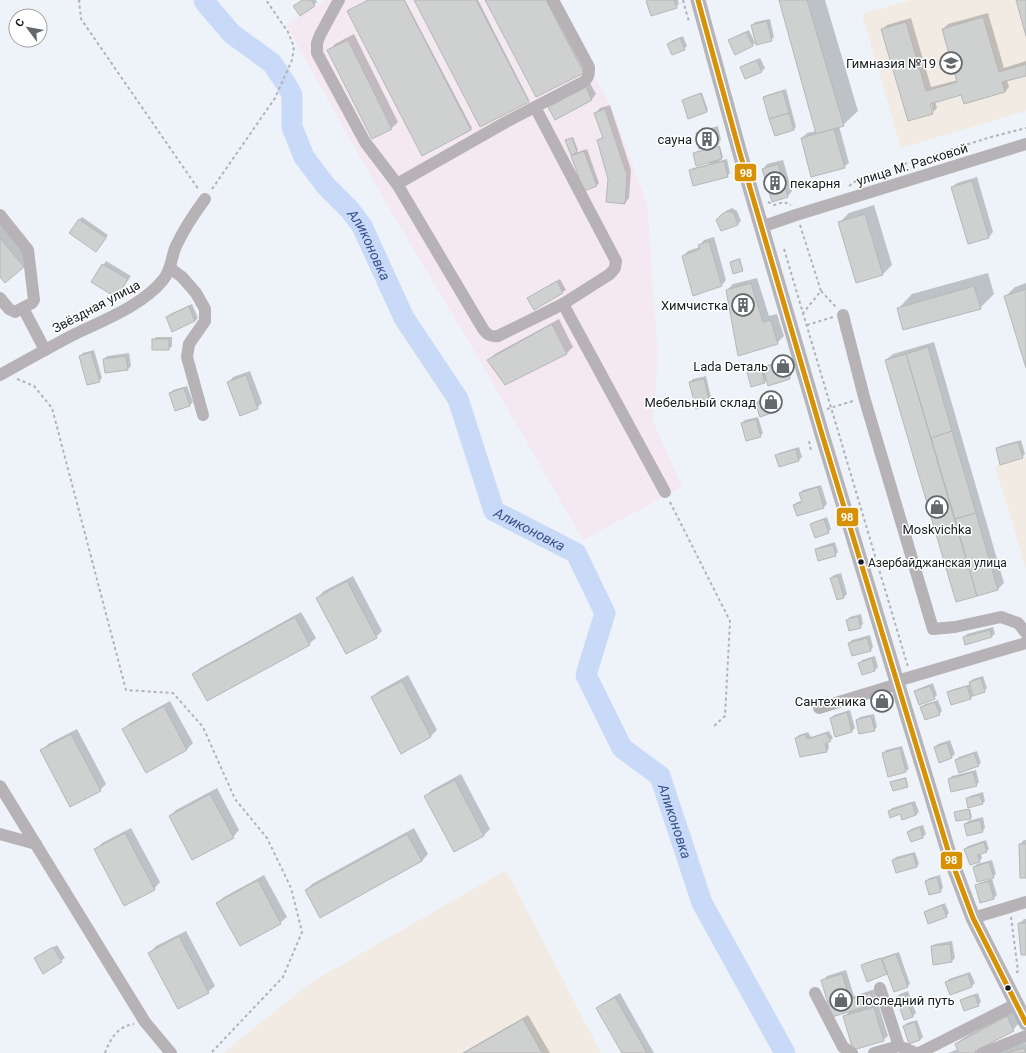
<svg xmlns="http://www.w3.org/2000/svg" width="1026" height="1053" font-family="Roboto,sans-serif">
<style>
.industrial{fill:#f4e9f1}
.education{fill:#f2ebe4}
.shadow{fill:#0003;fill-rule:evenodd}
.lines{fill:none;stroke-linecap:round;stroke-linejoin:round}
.river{stroke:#c9daf8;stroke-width:21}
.building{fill:#cfd0d0;stroke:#b6b7b8}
.path{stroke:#b2b2b5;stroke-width:2;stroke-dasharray:3 3;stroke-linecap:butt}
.minor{stroke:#b6b2b5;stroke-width:12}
.major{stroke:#b6b4b8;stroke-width:15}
.bus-1-casing{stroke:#fff;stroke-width:8}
.bus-1{stroke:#d69105;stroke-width:5}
.bus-dot{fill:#191d20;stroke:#fff;stroke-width:1.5}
.labels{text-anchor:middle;stroke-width:3;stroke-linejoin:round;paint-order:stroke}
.bus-label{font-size:12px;fill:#191d20;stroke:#fff;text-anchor:start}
.poi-label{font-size:13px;fill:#191d20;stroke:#fff;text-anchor:end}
.street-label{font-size:13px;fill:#191d20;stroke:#fff}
.water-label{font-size:14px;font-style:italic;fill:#395286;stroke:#fff}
.line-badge{stroke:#fff;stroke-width:1.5}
.badge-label{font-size:11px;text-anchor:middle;font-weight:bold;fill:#fff}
</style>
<rect width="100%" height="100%" fill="#edf3f8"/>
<polygon class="industrial" points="325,0 553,0 611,107 647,203 658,358 653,421 682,487 583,540 472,347 383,198 286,25"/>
<g class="education">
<polygon points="910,0 1026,0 1026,111 901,148 862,14"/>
<polygon points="1026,457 1026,569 995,466"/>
<polygon points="506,870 601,1053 223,1053 310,983"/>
</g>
<g class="shadow">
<polygon points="302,0 316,0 317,2 314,5"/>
<polygon points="369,0 405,0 472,128 471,130 422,155"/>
<polygon points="415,0 478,0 529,100 528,101"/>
<polygon points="486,0 547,0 584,71 583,72"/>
<polygon points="649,0 678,0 679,4 676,7"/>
<polygon points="780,0 825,0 858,111 843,125 839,126 849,163 844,167 802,138 807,133 816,131"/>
<path d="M 988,13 L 1004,68 L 1026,61 L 1026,74 L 1007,80 L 1009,87 L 1005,92 L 965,103 L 962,94 L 935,101 L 937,108 L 932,113 L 908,120 L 882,29 L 887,25 L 911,18 L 931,87 L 958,80 L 943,29 L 948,24 ZM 928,99 L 930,99 L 933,111 L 931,111 Z"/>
<polygon points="770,19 774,37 771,40 752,25 755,22"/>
<polygon points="749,30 755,43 752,46 729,40 732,38"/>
<polygon points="354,34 398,122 392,128 372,138 329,51 335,44"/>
<polygon points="683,36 687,46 684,49 668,44 671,41"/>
<polygon points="760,58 765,68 762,71 741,68 744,65"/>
<polygon points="590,83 596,94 592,99 555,118 549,107 554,102"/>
<polygon points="786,89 796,127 793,130 764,97 767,95"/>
<polygon points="702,93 708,110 707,111 683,100"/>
<polygon points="610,105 631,170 629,198 625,203 609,179 598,141 603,136 596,113 600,108"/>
<polygon points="718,126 721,140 718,143 697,134 700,131"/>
<polygon points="573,137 578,150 571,153 567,139"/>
<polygon points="720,146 723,157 719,161 727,159 730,173 727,176 690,171 693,168 709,164 708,162 694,153 695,152"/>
<polygon points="587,149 599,183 596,186 572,156 575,153"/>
<polygon points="783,160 792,191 788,196 763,169 767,164"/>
<polygon points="977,177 993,232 989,237 952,187 957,183"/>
<polygon points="874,205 892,265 883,274 839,223 849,213"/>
<polygon points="732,208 737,211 741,221 738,224 721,230 717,220 726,211"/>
<polygon points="0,217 33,257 5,282 0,276"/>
<polygon points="82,217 108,235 99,248 79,220"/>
<polygon points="714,237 726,280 722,285 683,256 688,251 700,247 700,245 704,240"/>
<polygon points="740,258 743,269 742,271 731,262"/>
<polygon points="106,261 131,276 117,296 93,282"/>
<polygon points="988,273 994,294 980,308 898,309 912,294"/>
<polygon points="757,278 769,316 777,314 784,336 777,343 727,290 733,284"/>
<polygon points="560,279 566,290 534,308 528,298"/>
<polygon points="1026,283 1026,364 1005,297 1015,287"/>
<polygon points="192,304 198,318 195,321 167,317 170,314"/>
<polygon points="559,319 573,347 566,354 488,360 495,354"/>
<polygon points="156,337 172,337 172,346 169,349 153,349 153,340"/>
<polygon points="934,342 1004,583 998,589 956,601 886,360 893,354"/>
<polygon points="94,350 102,378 99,381 80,356 83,353"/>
<polygon points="129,353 131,366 128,369 104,359 107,356"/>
<polygon points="787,359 792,375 789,378 767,379 764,383 748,372 751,369 763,366 764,368 767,365"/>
<polygon points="250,371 262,403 257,408 229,382 233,377"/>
<polygon points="706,376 712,401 709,404 690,382 693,379"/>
<polygon points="187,386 193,402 190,405 170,393 173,390"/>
<polygon points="777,395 781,408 778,410 760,416 757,403 759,401"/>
<polygon points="758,417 763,433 760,436 742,423 745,420"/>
<polygon points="1021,440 1025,454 1022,457 997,449 1000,446"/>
<polygon points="799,447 802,457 799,460 777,456 779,453"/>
<polygon points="821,485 827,504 824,507 797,515 794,505 797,502 802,501 800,493 803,490"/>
<polygon points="827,517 831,529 828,532 811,524 814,522"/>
<polygon points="835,542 838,552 835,555 816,550 819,547"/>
<polygon points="841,573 847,594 844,597 831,578 834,575"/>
<polygon points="353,576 382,631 376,637 317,598 324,591"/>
<polygon points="301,612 316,638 309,644 208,700 193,674 200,668"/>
<polygon points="861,614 863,624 860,627 847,620 850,617"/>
<polygon points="993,627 995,634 992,636 966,643 964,637 967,634"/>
<polygon points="870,635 873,647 871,650 849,643 852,640"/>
<polygon points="875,656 878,667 875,670 863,673 860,663 862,660"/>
<polygon points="408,675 437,730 431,736 401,752 372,697 379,691"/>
<polygon points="983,676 987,688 984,691 974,695 971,698 951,704 948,693 951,690 971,684 970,682 973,679"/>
<polygon points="933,683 937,695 934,698 915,692 918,689"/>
<polygon points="938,700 942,711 939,714 922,707 925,704"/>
<polygon points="170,701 193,743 187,749 124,729 130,723"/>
<polygon points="850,710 855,728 852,731 836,736 831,718 834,715"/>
<polygon points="874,714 877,727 874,730 857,720 860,717"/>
<polygon points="77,729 106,784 100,790 42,751 48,744"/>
<polygon points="829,731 833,738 828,742 829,748 827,751 796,738 799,735 808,732 811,737"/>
<polygon points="950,740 955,754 952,757 935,747 938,744"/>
<polygon points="902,746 909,769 906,771 883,753 886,750"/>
<polygon points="977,751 981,763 978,765 956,760 959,757"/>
<polygon points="976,770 979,782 976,785 949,779 952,776"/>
<polygon points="461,774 490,829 484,835 454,851 425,796 432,790"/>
<polygon points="906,777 908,785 907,786 892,782"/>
<polygon points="217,788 239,830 233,837 170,816 176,810"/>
<polygon points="983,792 985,801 982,804 967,799 970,796"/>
<polygon points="915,801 919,812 916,815 889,811 892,808"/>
<polygon points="970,809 972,817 970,818 956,812"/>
<polygon points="983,817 985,828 982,831 965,824 968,821"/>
<polygon points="923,825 926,834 923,837 908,832 911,829"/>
<polygon points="131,828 160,882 154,889 96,850 102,843"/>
<polygon points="414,828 428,854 422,861 320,916 306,890 312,884"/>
<polygon points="986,840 989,849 986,851 980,853 982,858 979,861 965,849 968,846"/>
<polygon points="1024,840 1026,840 1026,877 1020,844"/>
<polygon points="915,852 919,864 916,867 893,860 896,857"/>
<polygon points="992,860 996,874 993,877 974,867 977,864"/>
<polygon points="264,875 287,917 280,923 217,903 224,897"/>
<polygon points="940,875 943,888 940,891 926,881 929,878"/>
<polygon points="992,879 997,895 994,898 976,886 979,883"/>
<polygon points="945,903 949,913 946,916 925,912 928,910"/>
<polygon points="1024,919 1026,919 1026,954 1019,924"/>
<polygon points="186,931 215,986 208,992 150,953 156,946"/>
<polygon points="952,941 955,958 952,961 932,946 935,944"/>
<polygon points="57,945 65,958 43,972 35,958"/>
<polygon points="899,952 910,984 907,986 888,973 867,980 862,966 865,963"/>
<polygon points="846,970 854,996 875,989 878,999 872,1005 878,1003 888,1036 883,1040 845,1016 850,1011 822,981 827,976"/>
<polygon points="970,972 975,983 972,986 950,993 946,982 949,979"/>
<polygon points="908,991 916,1013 913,1016 905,1019 897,997 900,994"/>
<polygon points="620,993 654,1053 623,1053 597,1008 602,1004"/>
<polygon points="978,993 981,1002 978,1005 961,1001 964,998"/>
<polygon points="1013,1011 1019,1023 1013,1030 982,1046 984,1053 948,1053 958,1049 956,1044 963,1038"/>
<polygon points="528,1015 550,1053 462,1053"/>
<polygon points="917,1020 923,1037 920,1040 904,1026 907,1023"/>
<polygon points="1026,1043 1026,1053 994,1053"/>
</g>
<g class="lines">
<path class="river" id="s1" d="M 204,0 L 207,5 L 232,34 L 272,63 L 286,84 L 292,95 L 292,127 L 304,157 L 326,186 L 350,210 L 362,226 L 404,318 L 458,399 L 494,511 L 576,553 L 605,613 L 586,675 L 622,748 L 660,776 L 702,903 L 785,1053"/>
</g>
<g class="building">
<polygon points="302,0 311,0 315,6 300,16 293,6"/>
<polygon points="368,0 404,0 471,130 422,156 347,11"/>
<polygon points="414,0 476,0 529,102 480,127"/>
<polygon points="485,0 546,0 584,73 536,97"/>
<polygon points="648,0 674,0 677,8 651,16 646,1"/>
<polygon points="779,0 807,0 844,126 816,134"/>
<polygon points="1016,0 1026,0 1026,36"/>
<polygon points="983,17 999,72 1026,64 1026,76 1002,82 1005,92 964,104 961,95 930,104 933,114 908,121 881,29 906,22 926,91 957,82 942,29"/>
<polygon points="767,21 772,41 756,45 751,25"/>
<polygon points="746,32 753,46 735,55 728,40"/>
<polygon points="680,38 685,50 672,55 667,44"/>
<polygon points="348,40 392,129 372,139 327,50"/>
<polygon points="757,60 762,72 745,79 740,67"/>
<polygon points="586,87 592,100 555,120 548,107"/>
<polygon points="783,91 789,113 769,119 763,97"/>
<polygon points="701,93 707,112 688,119 682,100"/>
<polygon points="605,109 627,175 625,204 606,202 608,179 597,140 603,138 594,113"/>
<polygon points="789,113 794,130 775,136 769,119"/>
<polygon points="715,129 719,144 699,149 696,133"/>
<polygon points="834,129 845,168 811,177 801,138"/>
<polygon points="572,138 577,152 571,155 565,140"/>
<polygon points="719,146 722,159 696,166 693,153"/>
<polygon points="584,151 597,186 584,191 571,156"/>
<polygon points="724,161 728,177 693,186 689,170"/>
<polygon points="778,164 788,197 772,202 762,169"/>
<polygon points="972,181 989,238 968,244 951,187"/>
<polygon points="728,211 734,213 738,225 721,231 716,220 722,214"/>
<polygon points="865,214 883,275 856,283 838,222"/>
<polygon points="79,219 106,238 96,252 69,233"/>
<polygon points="0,238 24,267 5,283 0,277"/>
<polygon points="709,241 722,286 693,296 682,256 700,249 698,245"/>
<polygon points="739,259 743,271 733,274 730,262"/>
<polygon points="102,264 128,279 117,298 91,282"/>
<polygon points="557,281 563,293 534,310 527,298"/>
<polygon points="751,283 763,322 771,320 778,344 738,356 726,290"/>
<polygon points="974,286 981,309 903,330 897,308"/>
<polygon points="1026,289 1026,368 1004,296"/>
<polygon points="189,306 195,321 172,332 166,317"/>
<polygon points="552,324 567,354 505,385 487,360"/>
<rect x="152" y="339" width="17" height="11"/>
<polygon points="928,347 952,431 931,438 906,354"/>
<polygon points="91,352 100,382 87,385 79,356"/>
<polygon points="906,354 977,596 956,602 885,360"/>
<polygon points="126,356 128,370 105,373 103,359"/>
<polygon points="784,361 790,379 768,386 763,368"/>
<polygon points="761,368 765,383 751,387 747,372"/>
<polygon points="246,375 258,409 240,416 227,382"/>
<polygon points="704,379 710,405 696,409 689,382"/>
<polygon points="184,388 190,406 175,411 169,393"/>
<polygon points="774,397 778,411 760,417 755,403"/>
<polygon points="756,419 761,437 746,441 741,423"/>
<polygon points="952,431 976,513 955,519 931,438"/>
<polygon points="1018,442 1023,458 1000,465 996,448"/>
<polygon points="796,449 799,461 779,467 775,455"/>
<polygon points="818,487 824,508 797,516 793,505 802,502 799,493"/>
<polygon points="976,513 998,590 977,596 955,519"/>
<polygon points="824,519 829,533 815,538 810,524"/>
<polygon points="833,545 836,556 818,561 815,549"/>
<polygon points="838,576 844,598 837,600 830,578"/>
<polygon points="347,581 377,638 346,654 316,598"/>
<polygon points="858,616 861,628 849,631 846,620"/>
<polygon points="295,617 310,645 207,701 192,674"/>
<polygon points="990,630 992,637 965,645 963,637"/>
<polygon points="867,638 871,651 852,656 848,643"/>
<polygon points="872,658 875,671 862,675 858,663"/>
<polygon points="981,678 985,692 973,696 969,682"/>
<polygon points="402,681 431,737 401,754 371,697"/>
<polygon points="930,686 935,699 919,705 914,691"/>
<polygon points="967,686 971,699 951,705 947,692"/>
<polygon points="935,702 940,715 925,720 920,707"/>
<polygon points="164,706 187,750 146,773 122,729"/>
<polygon points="847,712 852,732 835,737 830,718"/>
<polygon points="871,716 875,731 859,734 856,720"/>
<polygon points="826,733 831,741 825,744 827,752 800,757 795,738 805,734 808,739"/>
<polygon points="71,734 101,791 70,807 40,750"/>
<polygon points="947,743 952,758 939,763 934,747"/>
<polygon points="900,748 906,772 888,777 882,753"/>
<polygon points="974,753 979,766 959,773 955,760"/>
<polygon points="973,772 977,786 951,792 948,779"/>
<polygon points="905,778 908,787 893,791 890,782"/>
<polygon points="455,780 484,836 454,852 424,796"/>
<polygon points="210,794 234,838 192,860 169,816"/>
<polygon points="980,795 983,804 968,808 966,798"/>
<polygon points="912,803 916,815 902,820 900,814 890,818 888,811"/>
<polygon points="969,809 971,819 956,821 954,812"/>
<polygon points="980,820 983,832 967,836 964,824"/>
<polygon points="920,827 923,838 911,842 907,832"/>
<polygon points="125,833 155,890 124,906 94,849"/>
<polygon points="407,834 422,861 320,918 305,890"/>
<polygon points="984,842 987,852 978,855 980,862 970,865 964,849"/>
<polygon points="1019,844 1026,844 1026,878 1020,878"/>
<polygon points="913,854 917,867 896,873 892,860"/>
<polygon points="989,862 994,878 977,882 973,867"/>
<polygon points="937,877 941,892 929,895 925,881"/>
<polygon points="258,880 281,924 240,946 216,903"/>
<polygon points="989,881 994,899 980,903 975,885"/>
<polygon points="942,905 947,917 928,924 924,912"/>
<polygon points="1018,923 1026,923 1026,955 1021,955"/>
<polygon points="179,936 209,993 178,1009 148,953"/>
<polygon points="950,944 952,962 933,965 931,946"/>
<polygon points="53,947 62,962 43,974 34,958"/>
<polygon points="896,954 908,987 894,992 882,959"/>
<polygon points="881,958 887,974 867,982 861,965"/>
<polygon points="842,974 850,999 871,993 874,1004 832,1017 821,980"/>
<polygon points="968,974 972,987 950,995 945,982"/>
<polygon points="905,994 913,1017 904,1020 896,997"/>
<polygon points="975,995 979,1006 964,1011 960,1000"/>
<polygon points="615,997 647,1053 622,1053 596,1008"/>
<polygon points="874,1007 884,1041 853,1050 843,1016"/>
<polygon points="1007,1016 1014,1031 975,1051 976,1053 959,1053 955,1044"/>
<polygon points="523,1019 542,1053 464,1053"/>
<polygon points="915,1022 920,1040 909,1044 903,1026"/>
<polygon points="1024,1048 1026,1053 1006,1053"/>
</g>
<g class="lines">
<g class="path">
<polyline points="80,0 79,1 81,19 199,190"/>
<polyline points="683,0 689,22"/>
<polyline points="849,186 860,178 991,137 1026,128"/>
<polyline points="212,189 275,98 292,60 294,47 288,32 266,0"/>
<polyline points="768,202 774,205 784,202 791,205"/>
<polyline points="800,225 821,291 803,313"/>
<polyline points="784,249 908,667"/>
<polyline points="821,291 836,307"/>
<polyline points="807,325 833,317"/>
<polyline points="17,379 34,386 52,408 126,690 173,693 203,727 235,799 267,838 291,888 302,932 283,977 211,1053"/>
<polyline points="827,409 853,401"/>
<polyline points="809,441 811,450"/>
<polyline points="670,502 730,621 725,716 713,727"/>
<polyline points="1011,917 1018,971 1016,973"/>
<path d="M 105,1053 C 110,1039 118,1026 134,1024"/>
</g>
<g class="minor">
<path d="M 339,0 L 320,35 L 317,43 L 317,53 L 365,142 L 397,184 L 483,329 C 487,335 491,337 498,336 L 563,304 L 610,274 L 615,268 L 616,261 L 535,107"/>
<path d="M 397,184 L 506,122 L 585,81 C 589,76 589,73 589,67 L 553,0"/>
<polyline points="0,215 28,250 34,300 32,303 15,312 9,309 0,298"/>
<polyline points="761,227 796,215 1026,144"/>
<polyline points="170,268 182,277 196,293 205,309 205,321 189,344 187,357 203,415"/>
<polyline points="563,304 665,492"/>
<polyline points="23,308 45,350"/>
<polyline points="843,315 864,397 933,629 955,627 1001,617 1018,623 1026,633"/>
<path d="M 0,375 C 25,361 50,347 75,334 C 104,320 143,305 163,280 C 172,269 171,257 176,246 C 184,229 194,214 205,199"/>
<polyline points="897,681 1026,643"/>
<polyline points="819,708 898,684"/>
<polyline points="0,786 145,1022 171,1053"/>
<polyline points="0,834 36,844"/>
<polyline points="973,918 1026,902"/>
<polyline points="880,988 899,1046"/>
<polyline points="815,993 843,1047 852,1053"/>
<polyline points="874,1053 899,1046 916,1053"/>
<polyline points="919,1053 1016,1004"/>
<polyline points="983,1053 1026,1036"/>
</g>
<polyline class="major" points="698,0 739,150 821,431 950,857 973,918 1026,1023"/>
<g class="bus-1-casing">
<polyline id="bus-1" points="698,0 739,150 821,431 950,857 973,918 1026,1023"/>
</g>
<use href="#bus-1" class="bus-1"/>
</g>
<defs>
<g id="school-ring" transform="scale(1.15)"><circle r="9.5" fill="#fff" stroke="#63686c" stroke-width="1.5"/><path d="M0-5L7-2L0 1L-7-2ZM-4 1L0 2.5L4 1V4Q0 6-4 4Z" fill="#63686c"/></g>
<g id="building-ring" transform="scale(1.15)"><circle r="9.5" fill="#fff" stroke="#63686c" stroke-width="1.5"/><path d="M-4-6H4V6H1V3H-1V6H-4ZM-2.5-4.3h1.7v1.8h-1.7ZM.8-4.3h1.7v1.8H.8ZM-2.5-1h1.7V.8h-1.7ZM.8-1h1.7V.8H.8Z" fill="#63686c"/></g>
<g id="shop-ring" transform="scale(1.15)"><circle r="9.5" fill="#fff" stroke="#63686c" stroke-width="1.5"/><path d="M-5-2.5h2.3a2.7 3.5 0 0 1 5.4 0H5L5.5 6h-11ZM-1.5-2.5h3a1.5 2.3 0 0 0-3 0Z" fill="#63686c"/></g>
</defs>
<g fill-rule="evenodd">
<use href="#school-ring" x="951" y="63"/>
<use href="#building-ring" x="707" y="139"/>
<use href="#building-ring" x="775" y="183"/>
<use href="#building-ring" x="743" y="305"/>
<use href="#shop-ring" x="783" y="366"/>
<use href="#shop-ring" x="771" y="402"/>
<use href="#shop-ring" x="937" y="507"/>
<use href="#shop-ring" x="882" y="701"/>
<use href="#shop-ring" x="841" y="1000"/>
</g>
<g class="bus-dot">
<circle cx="861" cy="562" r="3.5"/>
<circle cx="1008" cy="988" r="3.5"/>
</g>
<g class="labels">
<g class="bus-label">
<text x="868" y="567">Азербайджанская улица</text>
</g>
<g class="poi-label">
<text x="936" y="68">Гимназия №19</text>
<text x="692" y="144">сауна</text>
<text x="790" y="188" text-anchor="start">пекарня</text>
<text x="728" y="310">Химчистка</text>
<text x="768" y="371">Lada Dеталь</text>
<text x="756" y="407">Мебельный склад</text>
<text x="937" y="534" text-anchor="middle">Moskvichka</text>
<text x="866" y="706">Сантехника</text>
<text x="856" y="1005" text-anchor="start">Последний путь</text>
</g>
<g class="street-label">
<text transform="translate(912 164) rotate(-17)" y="5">улица М. Расковой</text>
<text transform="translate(96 306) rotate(-28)" y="5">Звёздная улица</text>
</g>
<g class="water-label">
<text dy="5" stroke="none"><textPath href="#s1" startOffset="306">Аликоновка</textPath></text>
<text dy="5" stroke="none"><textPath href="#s1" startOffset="642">Аликоновка</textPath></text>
<text dy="5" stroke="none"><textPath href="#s1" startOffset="1002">Аликоновка</textPath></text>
</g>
</g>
<g class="line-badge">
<rect x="734" y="163" width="23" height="19" rx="4" fill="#d69105"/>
<rect x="836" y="507" width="23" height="20" rx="4" fill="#d69105"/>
<rect x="940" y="851" width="23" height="19" rx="4" fill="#d69105"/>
</g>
<g class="badge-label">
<text x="746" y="177">98</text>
<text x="847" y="521">98</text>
<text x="951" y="864">98</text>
</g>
<g transform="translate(28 28) rotate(302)"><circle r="19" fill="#ffffff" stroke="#a3a5a6"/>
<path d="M0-3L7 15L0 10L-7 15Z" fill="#63686c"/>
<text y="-6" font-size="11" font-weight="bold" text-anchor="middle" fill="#191d20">С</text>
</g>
</svg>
